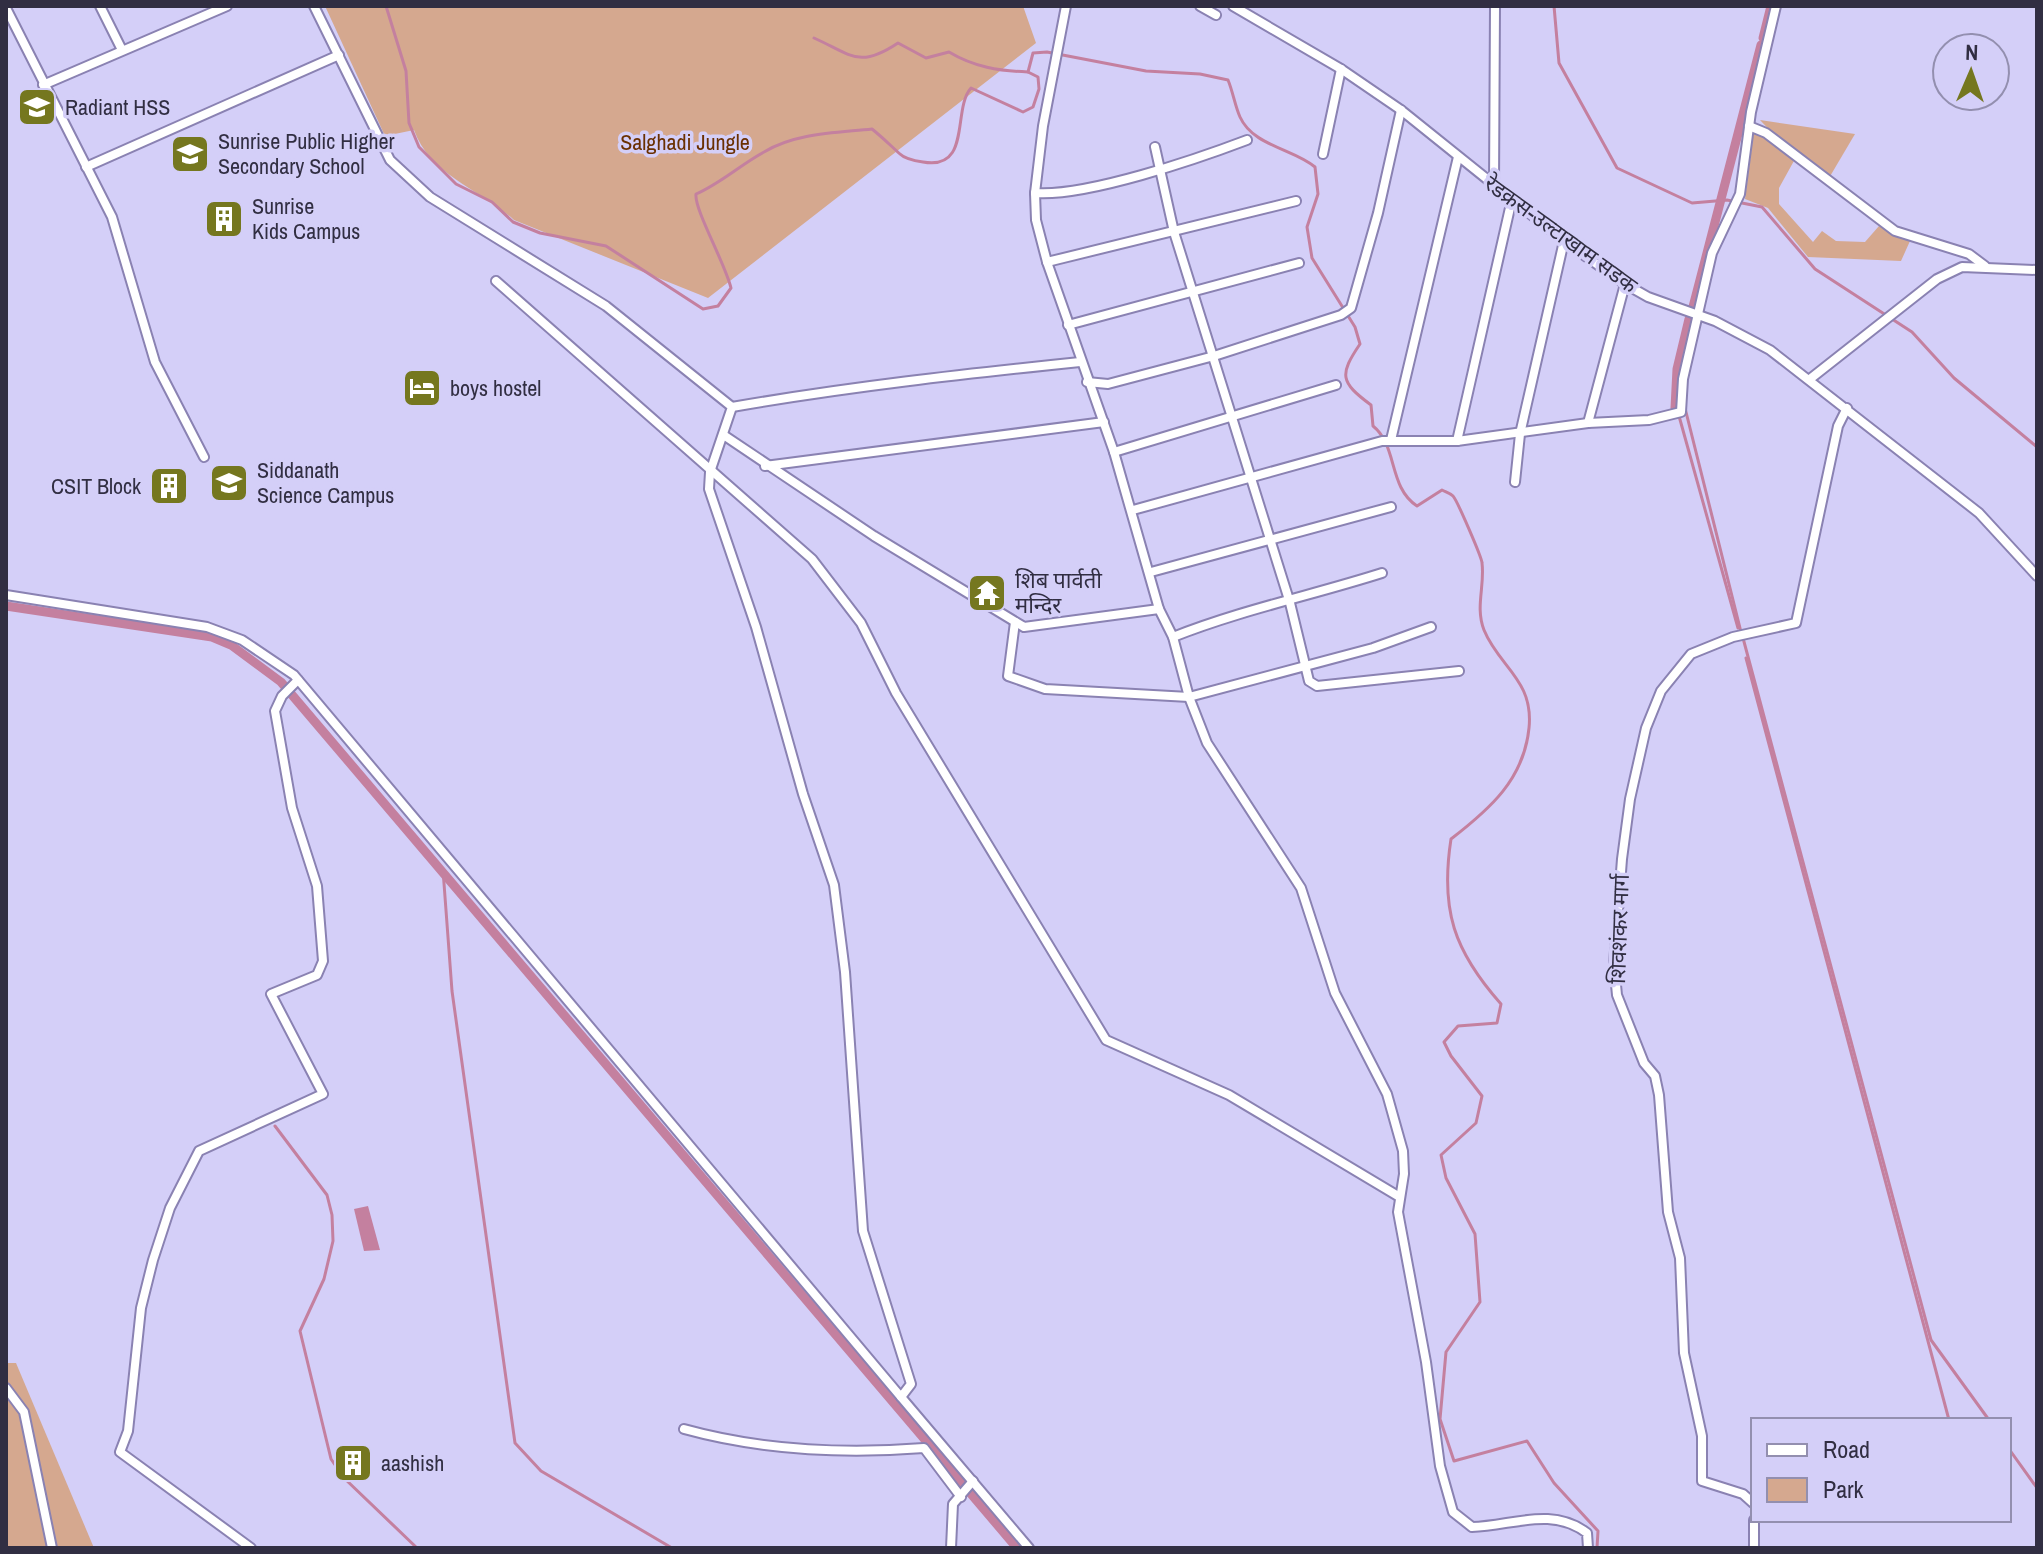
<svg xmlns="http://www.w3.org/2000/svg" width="2043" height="1554" font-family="'Archivo Narrow','Noto Sans Devanagari',sans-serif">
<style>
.green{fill:#d5a88f}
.water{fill:#c4809f}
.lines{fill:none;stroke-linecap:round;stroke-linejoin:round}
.stream{stroke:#c4809f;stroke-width:3}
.canal{stroke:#c4809f;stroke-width:9}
.street-casing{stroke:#8a82b2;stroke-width:12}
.street{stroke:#fff;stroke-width:8}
.labels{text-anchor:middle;stroke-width:7;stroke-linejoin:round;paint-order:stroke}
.poi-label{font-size:22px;fill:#312e42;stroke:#d4cff8;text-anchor:start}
.park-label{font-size:22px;fill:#6a3002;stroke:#d4cff8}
.street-label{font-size:22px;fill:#312e42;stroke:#d4cff8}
</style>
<rect width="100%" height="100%" fill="#d4cff8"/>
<g class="green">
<path d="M 325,6 L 1023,6 L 1036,43 L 708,298 L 514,220 C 481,190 430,175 414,130 L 385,136 Z"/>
<polygon points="1760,120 1855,134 1829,178 1777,138"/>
<polygon points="1754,130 1795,159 1779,188 1779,204 1813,242 1822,231 1836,241 1865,242 1879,226 1910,241 1901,261 1808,257 1768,208 1745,199"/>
<polygon points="6,1363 16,1363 94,1548 6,1548"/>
</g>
<polygon class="water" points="368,1206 380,1250 364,1251 354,1209"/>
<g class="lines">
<g class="stream">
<path d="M 386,6 L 406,71 L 409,123 L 419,147 L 456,184 L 492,202 L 513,222 L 540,233 L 606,246 L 703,309 L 718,306 L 731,288 C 725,263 694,209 696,194 C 721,183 740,165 764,152 C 796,133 835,133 872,129 C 882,137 890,145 900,154 C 905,159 916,161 923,162 C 972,171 952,109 971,88 L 1023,112 L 1033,107 L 1039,89 L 1038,77 L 1028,72 L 1033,53 L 1047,52 L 1146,71 L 1200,74 L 1228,80 C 1233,92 1235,106 1240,117 C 1253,146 1294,149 1315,167 L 1318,194 L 1307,227 L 1312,258 L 1355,327 L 1360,344 C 1339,375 1340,382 1371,405 L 1373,426 C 1398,446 1388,487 1417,506 L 1442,490 C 1446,492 1450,493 1453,496 C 1457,500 1482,558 1482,563 C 1485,586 1475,607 1484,630 C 1499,667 1534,680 1529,728 C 1524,779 1490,809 1451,839 C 1440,910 1454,951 1501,1004 L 1497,1023 L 1458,1026 L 1444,1042 L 1451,1056 L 1482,1096 L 1476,1123 L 1441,1155 L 1446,1178 L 1475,1234 L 1480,1302 L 1446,1352 L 1440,1419 L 1454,1461 L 1527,1441 L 1554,1483 L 1598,1531 L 1597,1548"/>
<polyline points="1554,6 1559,63 1617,168 1692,203 1727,200 1762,207 1815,269 1912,332 1954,378 2037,447"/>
<path d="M 814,38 C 852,55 859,69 898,43 L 926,58 L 949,52 C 974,67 999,71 1028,72"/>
<polyline points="1685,408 1741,632"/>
<polyline points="1679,416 1738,628"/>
<polyline points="1743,638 1931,1340 1989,1420"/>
<polyline points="1746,658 1949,1420"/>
<polyline points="443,870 452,991 515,1443 541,1471 672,1548"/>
<polyline points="275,1126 327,1195 332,1215 333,1241 324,1279 300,1331 331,1459 344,1478 417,1548"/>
<polyline points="2009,1449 2037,1488"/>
</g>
<g class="canal">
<polyline points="1763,38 1771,6"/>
<polyline points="1693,307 1761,45"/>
<polyline points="1675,408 1677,369 1689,319"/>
<polyline points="6,606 212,637 231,645 281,682 1017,1548"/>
</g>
<g class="street-casing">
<g id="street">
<polyline points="100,6 122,50"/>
<polyline points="314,6 390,160 430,197 606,306 732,407 710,472 709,489 756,627 803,794 834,885 845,972 863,1231 911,1384 901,1397 1029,1548"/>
<path d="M 1066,6 L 1043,126 L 1035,193 L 1036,220 L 1047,262 L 1114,452 L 1159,609 L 1173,637 L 1189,697 L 1207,743 L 1301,888 L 1335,993 L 1387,1094 L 1403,1151 L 1404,1174 L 1398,1212 L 1426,1362 L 1440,1466 L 1453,1512 L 1472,1527 C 1512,1526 1551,1506 1587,1533 L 1588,1548"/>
<polyline points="1200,6 1216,15"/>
<polyline points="1233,6 1341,69 1401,110 1564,241 1625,284 1648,297 1715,321 1770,350 1979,513 2037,576"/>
<polyline points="6,8 112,217 155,362 204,457"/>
<polyline points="43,85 227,6"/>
<polyline points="1749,126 1766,133 1895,231 1969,254 1985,266"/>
<polyline points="1155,147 1174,232 1290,603 1309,681 1317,686 1459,671"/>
<polyline points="1323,154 1341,69"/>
<polyline points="86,167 339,55"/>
<polyline points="1494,185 1495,6"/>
<path d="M 1035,193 C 1086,197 1197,159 1247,140"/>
<polyline points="1047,262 1296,201"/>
<polyline points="496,281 812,559 861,623 896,693 1106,1040 1229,1095 1398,1196"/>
<polyline points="1068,325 1299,263"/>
<polyline points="1810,379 1937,279 1962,267 2037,270"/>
<polyline points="1087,382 1108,384 1214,356 1341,315 1351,308 1378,213 1401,110"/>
<path d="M 732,407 C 847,387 963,374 1080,362"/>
<polyline points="1588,423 1625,284"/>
<polyline points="725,436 874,536 1024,627 1159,609"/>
<polyline points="1391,440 1458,157"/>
<polyline points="1457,441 1512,199"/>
<polyline points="1114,452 1336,385"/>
<polyline points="765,466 1104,422"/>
<polyline points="1515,482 1520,434 1564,241"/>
<polyline points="1133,510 1382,441 1457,441 1588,423 1649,420 1681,412 1683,379 1712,253 1740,194 1751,112 1776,6"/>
<polyline points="1151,572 1391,507"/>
<polyline points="6,595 207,627 242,640 294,675 901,1397"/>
<polyline points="1015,622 1008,676 1045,689 1189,697 1373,648 1431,627"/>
<path d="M 1173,637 C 1241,610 1313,595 1382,573"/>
<polyline points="6,1388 24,1412 52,1548"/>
<path d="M 684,1429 C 760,1450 845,1454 924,1448 L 961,1497"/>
<polyline points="1753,1503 1743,1494 1702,1481 1702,1436 1684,1353 1680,1258 1668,1212 1659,1095 1655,1076 1644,1063 1617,995 1614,964 1622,859 1630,799 1646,728 1661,691 1691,654 1733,637 1796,623 1838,426 1847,408"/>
<polyline points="251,1548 120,1452 128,1431 141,1308 153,1260 170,1208 199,1151 323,1094 271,994 317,975 323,961 317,886 292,808 275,711 282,696 298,680"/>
<polyline points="951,1548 953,1504 973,1481"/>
<polyline points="1754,1548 1754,1520"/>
</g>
</g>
<use href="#street" class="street"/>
</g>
<defs>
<g id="school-square" transform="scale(2)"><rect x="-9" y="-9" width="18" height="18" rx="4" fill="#75771f" stroke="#d4cff8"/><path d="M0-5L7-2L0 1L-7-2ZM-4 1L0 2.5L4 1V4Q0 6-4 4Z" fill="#fff"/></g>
<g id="building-square" transform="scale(2)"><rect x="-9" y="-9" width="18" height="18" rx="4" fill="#75771f" stroke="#d4cff8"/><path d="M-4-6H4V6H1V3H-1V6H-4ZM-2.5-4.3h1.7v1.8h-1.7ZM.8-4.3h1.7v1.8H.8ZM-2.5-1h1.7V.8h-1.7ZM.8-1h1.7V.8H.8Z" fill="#fff"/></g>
<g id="hotel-square" transform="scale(2)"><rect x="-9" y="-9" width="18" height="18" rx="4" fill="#75771f" stroke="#d4cff8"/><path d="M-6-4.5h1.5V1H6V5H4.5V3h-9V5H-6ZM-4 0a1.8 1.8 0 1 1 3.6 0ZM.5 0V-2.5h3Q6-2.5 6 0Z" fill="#fff"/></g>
<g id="university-square" transform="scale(2)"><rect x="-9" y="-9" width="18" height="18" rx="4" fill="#75771f" stroke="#d4cff8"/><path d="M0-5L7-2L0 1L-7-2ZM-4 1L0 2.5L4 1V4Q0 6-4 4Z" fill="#fff"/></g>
<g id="temple-square" transform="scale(2)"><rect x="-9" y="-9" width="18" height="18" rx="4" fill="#75771f" stroke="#d4cff8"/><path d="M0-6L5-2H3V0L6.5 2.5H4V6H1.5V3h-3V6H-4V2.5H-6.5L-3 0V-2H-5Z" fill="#fff"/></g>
</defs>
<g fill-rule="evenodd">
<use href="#school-square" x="37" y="107"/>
<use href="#school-square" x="190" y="154"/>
<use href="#building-square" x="224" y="219"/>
<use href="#hotel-square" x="422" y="388"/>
<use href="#university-square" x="229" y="483"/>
<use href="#building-square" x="169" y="486"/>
<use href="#temple-square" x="987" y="593"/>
<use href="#building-square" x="353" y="1463"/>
</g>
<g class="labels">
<g class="poi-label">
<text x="65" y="115">Radiant HSS</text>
<text x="218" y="149">Sunrise Public Higher<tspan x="218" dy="25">Secondary School</tspan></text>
<text x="252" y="214">Sunrise<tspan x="252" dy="25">Kids Campus</tspan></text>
<text x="450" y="396">boys hostel</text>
<text x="257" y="478">Siddanath<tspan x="257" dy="25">Science Campus</tspan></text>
<text x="141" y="494" text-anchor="end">CSIT Block</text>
<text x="1015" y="588">शिब पार्वती<tspan x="1015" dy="25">मन्दिर</tspan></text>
<text x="381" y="1471">aashish</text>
</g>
<g class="park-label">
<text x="685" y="150">Salghadi Jungle</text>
</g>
<g class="street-label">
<text transform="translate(1561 234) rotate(36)" y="8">रेडक्रस-उल्टाखाम सडक</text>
<text transform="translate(1619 929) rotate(-88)" y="8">शिवशंकर मार्ग</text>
</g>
</g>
<rect width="2043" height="1554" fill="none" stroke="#312e42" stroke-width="16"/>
<rect x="1751" y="1418" width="260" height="104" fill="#d4cff8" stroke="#938faf" stroke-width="2"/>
<rect x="1767" y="1444" width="40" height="12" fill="#ffffff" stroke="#938faf" stroke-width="2"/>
<text x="1823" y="1458" font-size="24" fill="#312e42">Road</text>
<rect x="1767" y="1478" width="40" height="24" fill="#d5a88f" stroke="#938faf" stroke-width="2"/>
<text x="1823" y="1498" font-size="24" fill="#312e42">Park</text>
<g transform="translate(1971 72) rotate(2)"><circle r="38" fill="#d4cff8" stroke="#938faf" stroke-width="2"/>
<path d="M0-6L14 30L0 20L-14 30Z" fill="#75771f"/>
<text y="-12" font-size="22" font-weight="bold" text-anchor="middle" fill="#312e42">N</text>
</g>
</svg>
